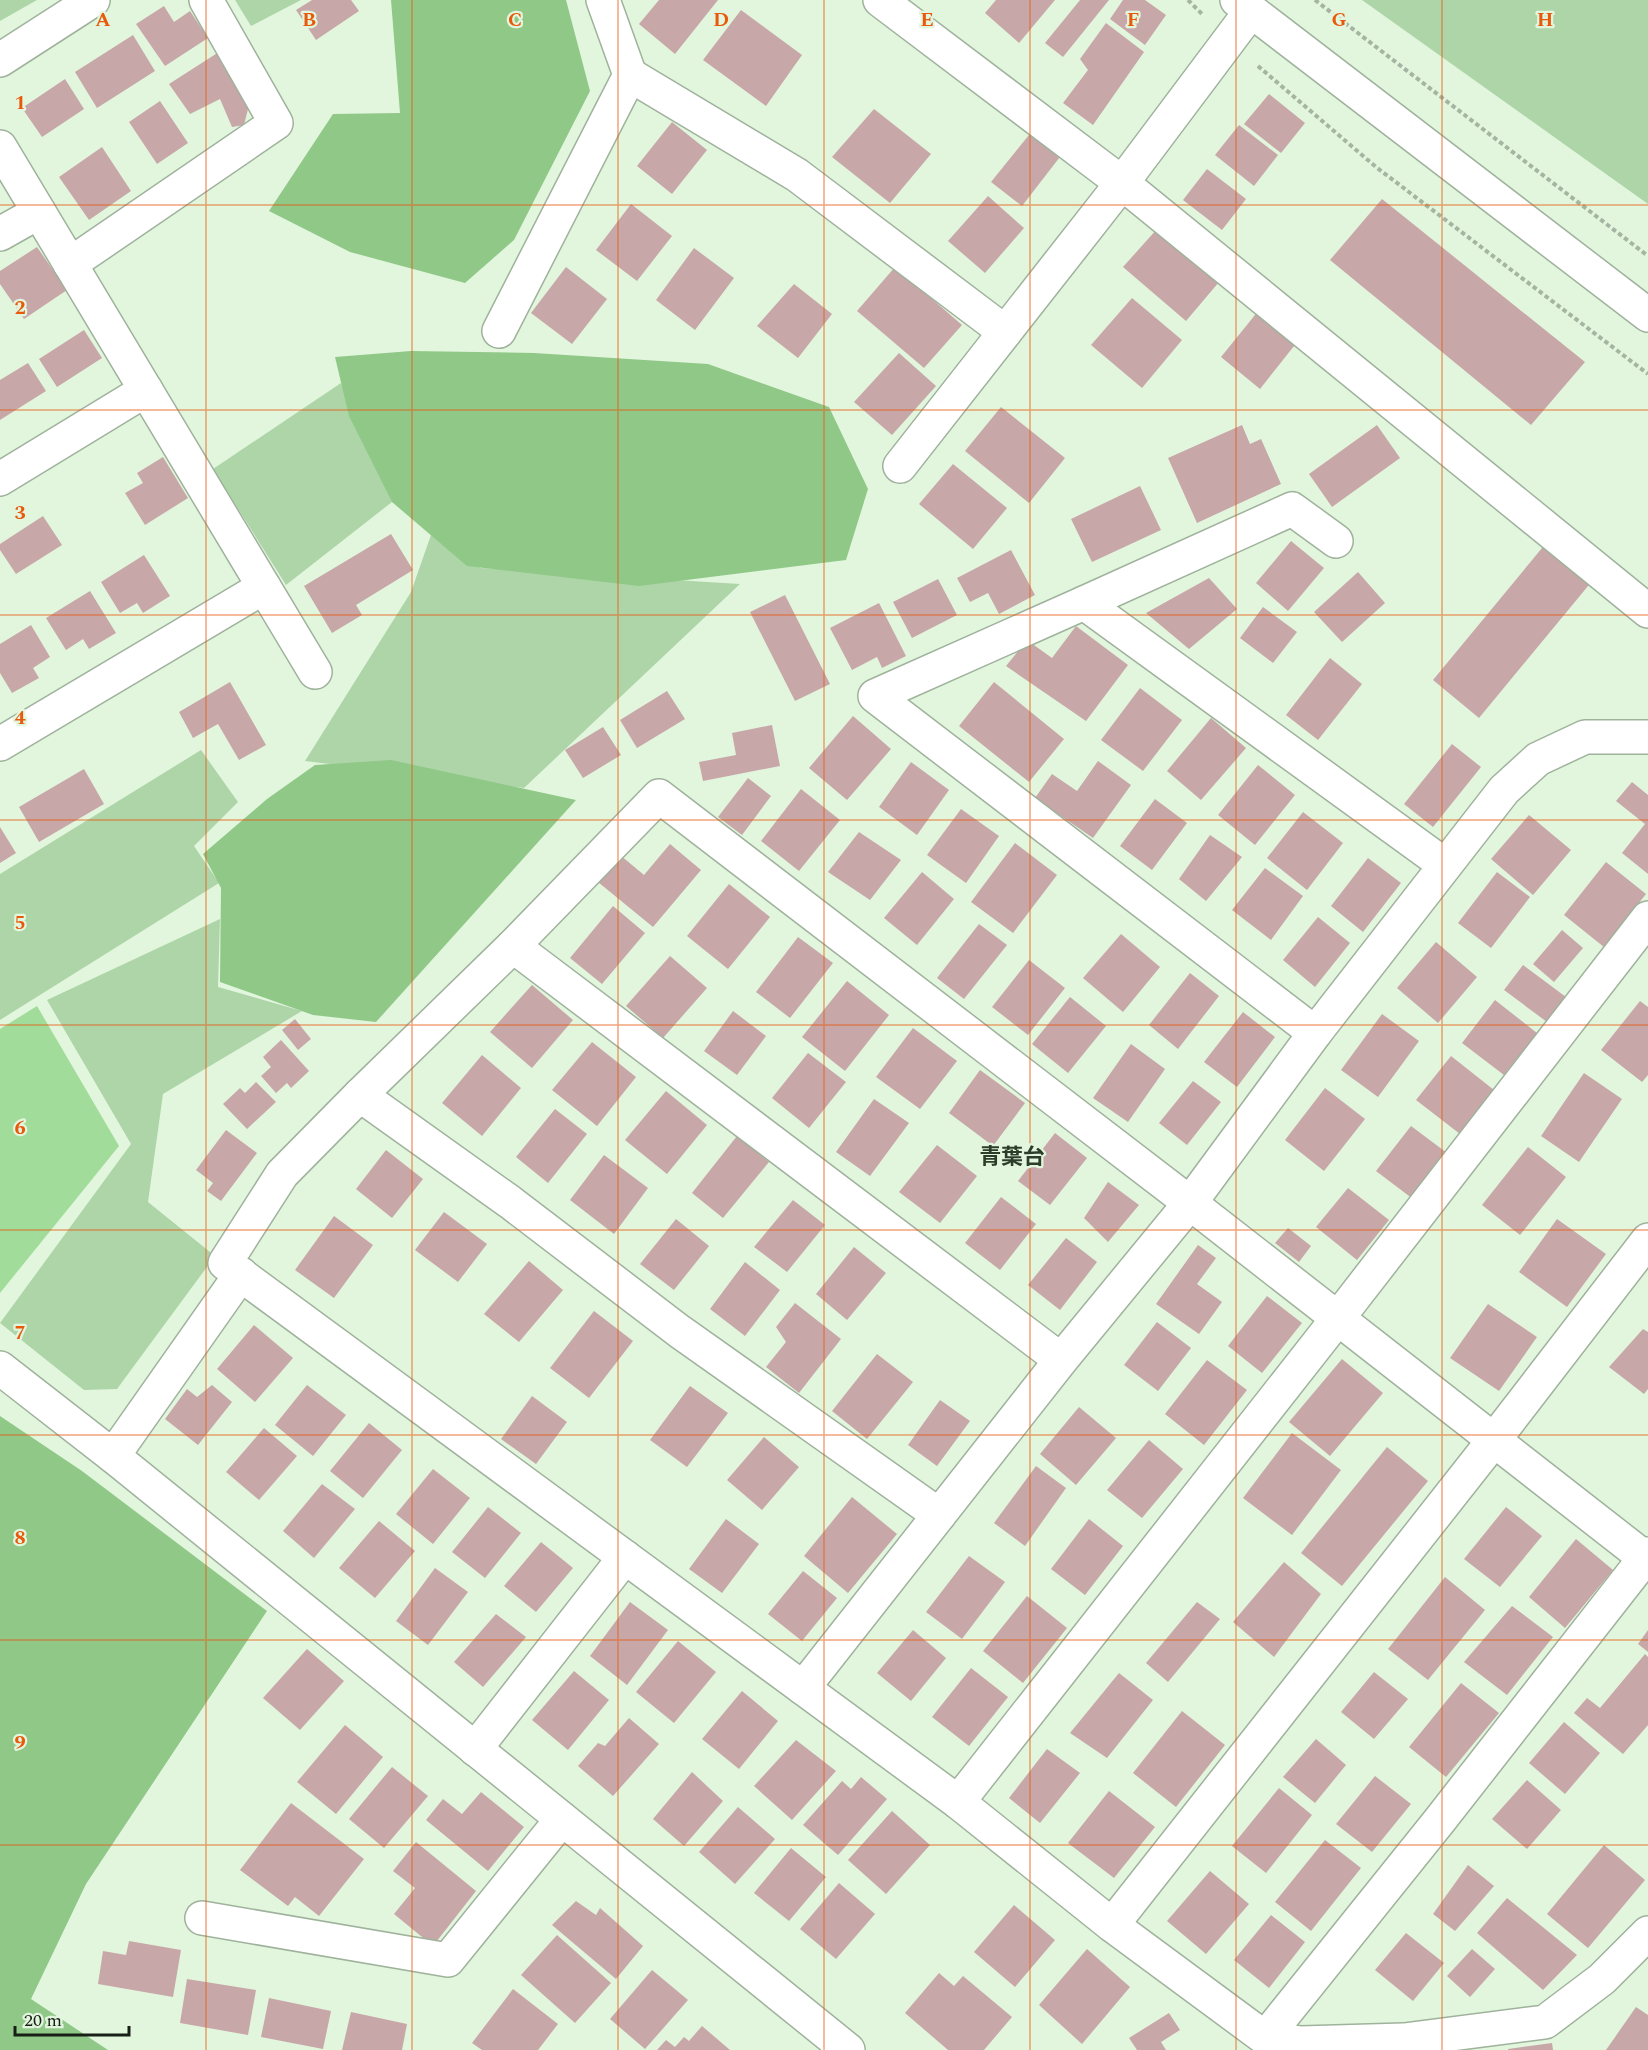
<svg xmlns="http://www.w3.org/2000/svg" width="1648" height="2050" font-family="Spectral,'Noto Sans JP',serif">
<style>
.green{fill:#aed5a8}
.forest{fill:#90c888}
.water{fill:#a2dc9a}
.building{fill:#c8a7a8}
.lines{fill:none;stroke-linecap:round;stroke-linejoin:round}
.street-casing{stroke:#9fb29c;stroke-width:36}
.secondary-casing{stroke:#9fb29c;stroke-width:36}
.path{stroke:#a5b5a2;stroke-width:4;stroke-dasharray:4.5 3;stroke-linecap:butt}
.street{stroke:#fff;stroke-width:33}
.secondary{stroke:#fff;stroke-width:33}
.grid{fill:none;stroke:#e8590c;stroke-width:1.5;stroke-opacity:0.55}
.labels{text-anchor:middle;stroke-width:4.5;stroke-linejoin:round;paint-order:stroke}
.quarter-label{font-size:22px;font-weight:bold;fill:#2c3d2a;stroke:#e2f6de}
.grid-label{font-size:20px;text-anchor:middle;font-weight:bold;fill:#e8590c;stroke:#e2f6de;stroke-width:4.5;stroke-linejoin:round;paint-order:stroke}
</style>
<rect width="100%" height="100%" fill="#e2f6de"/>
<g class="green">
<polygon points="0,0 37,0 0,21"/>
<polygon points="235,0 301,0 251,26"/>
<polygon points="1362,0 1648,0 1648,204"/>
<polygon points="341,383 392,502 286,585 213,469"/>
<polygon points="431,535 481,568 740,584 524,788 305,761 411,592"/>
<polygon points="201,750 238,802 194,846 219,883 0,1020 0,874"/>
<polygon points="220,919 218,987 302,1011 163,1094 148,1202 215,1256 117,1389 84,1390 0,1323 131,1144 47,1000"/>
</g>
<g class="forest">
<polygon points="391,0 566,0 590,91 514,240 465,283 350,252 269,211 333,114 400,113"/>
<polygon points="411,351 534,353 708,364 829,407 868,489 846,560 639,586 467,566 392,502 349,416 335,357"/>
<polygon points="391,760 576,800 376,1022 313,1015 220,982 221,888 203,854 267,799 315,765"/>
<polygon points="0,1416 82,1471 267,1611 86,1884 31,1999 108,2050 0,2050"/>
</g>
<polygon class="water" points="37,1006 119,1146 0,1293 0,1029"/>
<g class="building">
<polygon points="312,0 351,0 359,11 316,40 296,10"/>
<polygon points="659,0 718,0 675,54 639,24"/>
<polygon points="996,0 1055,0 1019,43 985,13"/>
<polygon points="1080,0 1109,0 1063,57 1045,43"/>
<polygon points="1123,0 1145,0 1166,15 1145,45 1110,19"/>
<polygon points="164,6 174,22 190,11 208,38 165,66 136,24"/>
<polygon points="741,10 802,55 766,106 703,60"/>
<polygon points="1106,23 1144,52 1093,125 1063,103 1088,70 1080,59"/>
<polygon points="133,35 155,71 97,108 75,72"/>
<polygon points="222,50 252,93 244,125 232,127 220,99 190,114 169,84"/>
<polygon points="65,79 84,109 42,137 22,108"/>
<polygon points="1269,94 1305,123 1281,153 1244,124"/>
<polygon points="160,101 188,143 157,164 129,122"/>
<polygon points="874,109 931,154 890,203 832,157"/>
<polygon points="672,122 707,150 672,194 637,166"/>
<polygon points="1239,125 1278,155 1254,186 1215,155"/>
<polygon points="1033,130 1063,153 1022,206 991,182"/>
<polygon points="102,147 131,191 89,220 59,177"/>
<polygon points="1207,169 1246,199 1222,230 1183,200"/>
<polygon points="988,196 1024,228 985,273 948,241"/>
<polygon points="1382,199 1585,362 1531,425 1330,260"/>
<polygon points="631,204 672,236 637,281 596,250"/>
<polygon points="1157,229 1219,282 1186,321 1123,267"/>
<polygon points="37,247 67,290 24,319 0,284 0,271"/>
<polygon points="694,248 734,278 695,330 656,300"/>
<polygon points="566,267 607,299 572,344 531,313"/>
<polygon points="895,267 962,325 924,368 857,311"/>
<polygon points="794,284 832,314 798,358 757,326"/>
<polygon points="1132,298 1182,340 1142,388 1091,345"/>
<polygon points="1259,310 1298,341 1260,389 1221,357"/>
<polygon points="84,330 102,358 57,387 39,359"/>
<polygon points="899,353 936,386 892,435 854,402"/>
<polygon points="28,363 46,391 0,420 0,380"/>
<polygon points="1001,407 1065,458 1029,503 965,451"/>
<polygon points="1242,425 1250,444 1261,439 1281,484 1197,523 1168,458"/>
<polygon points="1377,425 1400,458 1332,507 1309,474"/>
<polygon points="163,457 188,498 145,525 125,493 143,483 137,473"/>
<polygon points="953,464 1007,508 973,549 919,504"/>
<polygon points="1140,486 1161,530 1092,562 1071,519"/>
<polygon points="43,516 62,545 16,574 0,550 0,544"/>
<polygon points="391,534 413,570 356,605 362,615 332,633 304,586"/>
<polygon points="1291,541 1324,568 1288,611 1256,583"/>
<polygon points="1547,542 1593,580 1479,718 1433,680"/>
<polygon points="1011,550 1035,595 999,614 988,593 970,602 957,578"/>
<polygon points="144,555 170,596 143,613 137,603 120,613 101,582"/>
<polygon points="1358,572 1385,603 1342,642 1314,612"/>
<polygon points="1209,578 1237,609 1189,649 1146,613"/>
<polygon points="938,579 957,615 912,638 893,602"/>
<polygon points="90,591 116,633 89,649 83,639 66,650 46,618"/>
<polygon points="785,595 830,684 795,701 750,612"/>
<polygon points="879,603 906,656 882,668 877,657 852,670 830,628"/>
<polygon points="1263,607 1297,632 1273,663 1240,638"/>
<polygon points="31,625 50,657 33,668 39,678 12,693 0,673 0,644"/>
<polygon points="1076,626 1128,665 1086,721 1006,666 1027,640 1052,658"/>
<polygon points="1330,658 1362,684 1318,740 1286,715"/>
<polygon points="230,682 266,745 239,760 218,724 193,738 179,712"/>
<polygon points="994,682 1064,739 1029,782 959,726"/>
<polygon points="1140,688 1182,720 1143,771 1101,740"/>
<polygon points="667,691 685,719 637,748 620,720"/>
<polygon points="853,716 891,749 847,800 809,768"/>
<polygon points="1211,718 1246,748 1201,800 1167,771"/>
<polygon points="772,725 780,766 703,781 699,762 736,755 732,733"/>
<polygon points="603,727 621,755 583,778 565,750"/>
<polygon points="1452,744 1481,767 1433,827 1404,804"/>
<polygon points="1098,761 1131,785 1093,838 1035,798 1052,774 1077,791"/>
<polygon points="911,762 949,790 917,835 879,807"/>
<polygon points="1258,765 1295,795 1255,845 1218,815"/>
<polygon points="84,769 104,804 39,842 19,807"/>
<polygon points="748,778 771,796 742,835 718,817"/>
<polygon points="1632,782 1648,795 1648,874 1622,853 1645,824 1616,801"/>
<polygon points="801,789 840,820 799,871 761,841"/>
<polygon points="1155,799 1187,823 1152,870 1120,846"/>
<polygon points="961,809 999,836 966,883 927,855"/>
<polygon points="1303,812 1343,843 1307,890 1267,858"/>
<polygon points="1529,815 1571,850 1533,895 1491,859"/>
<polygon points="0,827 16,853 0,863"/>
<polygon points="859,832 901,860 870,900 828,872"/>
<polygon points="1210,835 1242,857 1206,901 1179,879"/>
<polygon points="1015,843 1057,875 1013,933 971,902"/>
<polygon points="670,844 701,870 653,927 598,882 620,855 644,875"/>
<polygon points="1368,858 1401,883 1363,932 1331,906"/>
<polygon points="1606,862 1646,894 1604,947 1564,915"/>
<polygon points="1265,868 1303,896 1271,940 1232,910"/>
<polygon points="922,872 954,899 917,945 884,918"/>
<polygon points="1497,872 1530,897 1491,948 1458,923"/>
<polygon points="729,884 770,917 728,969 687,936"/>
<polygon points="613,906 645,933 602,984 570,958"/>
<polygon points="1318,917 1350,943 1315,987 1283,960"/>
<polygon points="979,924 1007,945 964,999 937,978"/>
<polygon points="1562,930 1583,948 1554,982 1533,964"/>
<polygon points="1121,934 1160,967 1123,1012 1083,978"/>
<polygon points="798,937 833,963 790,1018 756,992"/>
<polygon points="1436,942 1477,977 1438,1023 1397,988"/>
<polygon points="670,956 707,988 663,1038 626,1006"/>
<polygon points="1029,960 1065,988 1028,1035 992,1007"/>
<polygon points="1523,965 1566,997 1547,1022 1504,990"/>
<polygon points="1190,973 1219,996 1178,1049 1149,1025"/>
<polygon points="847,981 889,1015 845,1071 802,1037"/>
<polygon points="532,985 573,1020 532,1068 490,1032"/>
<polygon points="1070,997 1106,1026 1068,1073 1032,1044"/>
<polygon points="1495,1000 1537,1033 1504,1075 1462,1043"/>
<polygon points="1640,1001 1648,1007 1648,1075 1642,1082 1601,1050"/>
<polygon points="733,1011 766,1036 737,1075 704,1051"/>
<polygon points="1243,1012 1275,1037 1237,1087 1204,1062"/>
<polygon points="1382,1014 1419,1041 1378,1097 1341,1070"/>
<polygon points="295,1019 311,1039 298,1050 282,1030"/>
<polygon points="913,1028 957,1061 920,1109 876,1077"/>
<polygon points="281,1040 309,1071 291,1088 287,1083 276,1093 261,1076 271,1067 263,1057"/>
<polygon points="592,1042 636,1077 597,1126 552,1090"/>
<polygon points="1131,1044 1165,1069 1128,1122 1093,1098"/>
<polygon points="808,1053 846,1082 809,1128 772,1098"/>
<polygon points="482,1055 521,1088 482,1136 442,1103"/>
<polygon points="1451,1056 1494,1090 1460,1134 1416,1100"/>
<polygon points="980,1070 1025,1103 993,1146 949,1113"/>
<polygon points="1584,1073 1622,1099 1579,1162 1541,1136"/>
<polygon points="1193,1081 1221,1102 1187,1145 1159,1123"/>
<polygon points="256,1082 276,1102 247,1129 223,1104 240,1088 245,1093"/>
<polygon points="1325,1088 1365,1119 1324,1171 1285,1140"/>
<polygon points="666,1091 707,1125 667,1174 625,1140"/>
<polygon points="874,1099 909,1123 870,1176 836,1152"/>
<polygon points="555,1109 587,1134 548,1183 516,1157"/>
<polygon points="1411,1126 1447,1153 1413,1199 1376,1171"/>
<polygon points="226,1130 257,1153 221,1201 207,1191 213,1183 196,1170"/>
<polygon points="1055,1133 1087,1158 1050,1205 1018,1181"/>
<polygon points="737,1136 769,1162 723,1218 692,1193"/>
<polygon points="937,1145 977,1176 940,1223 899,1192"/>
<polygon points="1528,1147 1566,1177 1520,1235 1482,1205"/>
<polygon points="386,1150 423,1179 392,1218 356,1189"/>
<polygon points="604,1155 648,1188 614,1234 570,1200"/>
<polygon points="1108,1182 1139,1205 1108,1242 1084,1218"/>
<polygon points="1348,1188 1389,1220 1357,1260 1316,1227"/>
<polygon points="1001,1197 1036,1224 1000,1270 965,1243"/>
<polygon points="793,1200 825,1225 787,1272 754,1247"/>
<polygon points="444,1212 487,1244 458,1282 415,1250"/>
<polygon points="334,1216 373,1245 334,1298 295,1270"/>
<polygon points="676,1219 709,1246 674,1290 640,1264"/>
<polygon points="1557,1219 1606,1254 1567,1307 1519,1272"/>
<polygon points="1288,1228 1311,1246 1299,1262 1275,1243"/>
<polygon points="1066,1238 1097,1262 1060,1310 1028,1285"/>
<polygon points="1198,1245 1216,1258 1197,1284 1222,1302 1199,1334 1156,1304"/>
<polygon points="854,1247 886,1273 847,1320 816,1294"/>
<polygon points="529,1261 563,1290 519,1342 484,1314"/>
<polygon points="745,1262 780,1290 745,1336 710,1309"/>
<polygon points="1267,1296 1302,1323 1262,1373 1228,1346"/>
<polygon points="795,1303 841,1339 799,1393 766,1367 786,1342 776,1327"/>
<polygon points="1488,1304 1537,1337 1499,1391 1450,1358"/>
<polygon points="594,1311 633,1341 589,1398 550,1368"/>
<polygon points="1157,1322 1191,1348 1158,1391 1124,1365"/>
<polygon points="254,1325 293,1358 255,1402 217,1369"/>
<polygon points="1643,1329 1648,1332 1648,1389 1644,1394 1609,1367"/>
<polygon points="877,1354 913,1382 867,1439 832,1411"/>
<polygon points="1342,1359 1383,1393 1330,1456 1289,1422"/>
<polygon points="1207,1360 1247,1390 1204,1445 1165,1414"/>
<polygon points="212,1385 232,1402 198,1445 165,1419 187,1389 197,1397"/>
<polygon points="307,1385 346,1415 313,1456 275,1425"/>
<polygon points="690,1386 728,1413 687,1467 650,1440"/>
<polygon points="532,1396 567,1422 536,1464 501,1439"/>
<polygon points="940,1400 970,1421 937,1466 908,1445"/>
<polygon points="1079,1407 1116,1438 1076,1485 1040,1454"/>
<polygon points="369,1423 402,1450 363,1498 330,1471"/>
<polygon points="264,1428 297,1456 259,1500 226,1472"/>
<polygon points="1292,1433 1341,1470 1292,1535 1243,1498"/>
<polygon points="764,1437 799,1467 762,1510 727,1480"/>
<polygon points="1149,1440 1183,1469 1142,1518 1107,1490"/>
<polygon points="1387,1447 1428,1481 1342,1586 1301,1553"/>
<polygon points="1036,1466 1066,1488 1025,1546 994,1523"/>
<polygon points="433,1469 470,1498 433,1544 396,1514"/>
<polygon points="322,1484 355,1509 314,1558 283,1531"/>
<polygon points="852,1497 897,1534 848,1593 804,1556"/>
<polygon points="488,1507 521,1533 485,1578 452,1552"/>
<polygon points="1506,1507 1542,1536 1500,1587 1464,1559"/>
<polygon points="726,1519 759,1544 722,1593 689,1569"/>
<polygon points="1089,1519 1123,1546 1085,1595 1051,1569"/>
<polygon points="379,1521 415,1551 375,1598 339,1568"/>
<polygon points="1576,1539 1613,1570 1565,1628 1529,1597"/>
<polygon points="541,1542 573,1568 536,1612 504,1586"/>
<polygon points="969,1556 1005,1582 962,1639 926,1612"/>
<polygon points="1284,1562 1321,1594 1274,1657 1233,1622"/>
<polygon points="435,1568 468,1592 428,1645 396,1621"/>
<polygon points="803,1571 837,1598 802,1641 768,1614"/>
<polygon points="1445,1577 1485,1610 1428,1680 1388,1649"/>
<polygon points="1027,1596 1067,1628 1023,1683 983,1651"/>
<polygon points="630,1602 668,1630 627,1685 590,1656"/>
<polygon points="1197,1602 1220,1619 1168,1682 1146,1663"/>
<polygon points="1512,1606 1553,1637 1507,1695 1464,1662"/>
<polygon points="496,1614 526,1637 483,1687 454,1662"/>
<polygon points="913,1630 946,1658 911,1701 877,1673"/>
<polygon points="1648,1630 1648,1652 1638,1644"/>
<polygon points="678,1641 716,1672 674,1723 636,1692"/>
<polygon points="307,1649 344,1681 300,1730 263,1698"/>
<polygon points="1645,1654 1648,1657 1648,1725 1623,1754 1574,1713 1587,1698 1600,1708"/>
<polygon points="971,1668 1008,1697 969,1746 932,1717"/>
<polygon points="574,1671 609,1700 568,1750 532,1720"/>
<polygon points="1374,1672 1408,1699 1374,1739 1341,1712"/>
<polygon points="1119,1673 1153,1700 1107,1758 1070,1733"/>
<polygon points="1461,1683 1499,1713 1446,1777 1409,1747"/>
<polygon points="742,1691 778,1721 739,1769 702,1739"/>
<polygon points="1182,1711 1225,1745 1176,1807 1133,1773"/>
<polygon points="629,1718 659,1744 613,1796 578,1766 598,1743 605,1746"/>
<polygon points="1564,1722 1600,1753 1565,1794 1529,1763"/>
<polygon points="345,1725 383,1757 336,1814 297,1782"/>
<polygon points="1316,1739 1346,1765 1315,1803 1283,1777"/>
<polygon points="796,1740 836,1771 792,1820 754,1786"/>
<polygon points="1047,1749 1080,1773 1040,1823 1009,1798"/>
<polygon points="392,1767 428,1796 384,1848 349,1819"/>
<polygon points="692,1772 723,1801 684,1846 653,1819"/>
<polygon points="1375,1776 1411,1804 1372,1852 1336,1824"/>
<polygon points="861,1777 887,1799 838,1855 803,1825 842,1781 851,1789"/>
<polygon points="1527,1780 1561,1810 1527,1849 1492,1819"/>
<polygon points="1279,1788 1312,1815 1266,1873 1232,1846"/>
<polygon points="1109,1791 1155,1827 1114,1878 1068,1843"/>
<polygon points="481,1792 524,1827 488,1871 426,1820 443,1799 462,1814"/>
<polygon points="291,1803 364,1859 319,1916 295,1897 288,1906 240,1870"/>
<polygon points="738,1807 775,1839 735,1884 699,1852"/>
<polygon points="892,1811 930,1845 886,1894 848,1860"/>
<polygon points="1325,1840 1361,1868 1311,1931 1275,1902"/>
<polygon points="416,1842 476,1891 433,1946 394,1914 415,1888 393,1871"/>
<polygon points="1604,1845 1645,1880 1588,1948 1547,1914"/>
<polygon points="791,1848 826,1877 789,1921 754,1893"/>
<polygon points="1468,1865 1494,1886 1455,1931 1433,1914"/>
<polygon points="1210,1871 1249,1904 1206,1954 1167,1921"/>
<polygon points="839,1883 875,1914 836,1959 800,1929"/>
<polygon points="1507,1898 1577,1955 1543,1990 1477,1933"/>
<polygon points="576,1901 596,1915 600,1908 643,1946 616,1979 552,1925"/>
<polygon points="1014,1905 1055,1940 1015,1987 974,1952"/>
<polygon points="1271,1915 1305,1942 1269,1988 1234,1960"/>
<polygon points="1406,1933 1444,1963 1413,2001 1375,1970"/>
<polygon points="557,1935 611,1983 575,2023 521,1975"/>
<polygon points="129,1941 181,1950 173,1997 98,1984 103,1951 126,1955"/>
<polygon points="1087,1949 1130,1987 1082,2044 1039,2005"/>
<polygon points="1472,1949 1495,1969 1470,1997 1447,1976"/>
<polygon points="652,1970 688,2000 645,2049 610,2019"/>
<polygon points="939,1973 954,1986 963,1976 1012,2017 984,2050 948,2050 905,2013"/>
<polygon points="187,1979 256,1990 248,2035 180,2023"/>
<polygon points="513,1989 558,2024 538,2050 482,2050 472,2043"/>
<polygon points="269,1998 331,2011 323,2049 261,2037"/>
<polygon points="1636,2007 1648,2015 1648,2050 1606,2050"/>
<polygon points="351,2012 407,2024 402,2050 342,2050"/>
<polygon points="1169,2013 1180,2030 1161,2042 1166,2050 1137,2050 1129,2038"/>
<polygon points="702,2026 730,2050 657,2050 666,2040 675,2047 684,2037 689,2041"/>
<polygon points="1552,2043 1553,2050 1508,2050 1508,2049"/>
</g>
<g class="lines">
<g class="street-casing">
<g id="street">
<polyline points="880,0 1122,183 1648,611"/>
<polyline points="0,60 93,0"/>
<polyline points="630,75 797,175 1005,332"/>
<polyline points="0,147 315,672"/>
<polyline points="0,234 39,212"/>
<polyline points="70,264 276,123 206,0"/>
<polyline points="499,331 630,75 603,0"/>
<polyline points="900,466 1122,183 1251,11"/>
<polyline points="0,479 146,390"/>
<polyline points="1336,541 1292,509 1084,603 1445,865"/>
<polyline points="1084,603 875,696 1315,1033"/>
<polyline points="1648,737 1585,737 1538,759 1504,790 1315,1033 1190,1203 1061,1360 803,1688 958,1802 1112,1925 1265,2038 1301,2043 1404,2040 1545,2022 1602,1979 1648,1933"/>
<polyline points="0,744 264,587"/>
<polyline points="513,946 1061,1360"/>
<polyline points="360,1095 282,1174 225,1263 803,1688"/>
<polyline points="241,1274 113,1456 848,2050"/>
<polyline points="0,1368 113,1456"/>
<polyline points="939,1515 679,1331 510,1202 360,1095 513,946 659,796 1190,1203 1645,1558"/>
<polyline points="475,1749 625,1557"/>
<polyline points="958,1802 1338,1318 1648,918"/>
<polyline points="202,1918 448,1960 562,1819"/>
<polyline points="1112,1925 1494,1440 1648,1240"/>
<polyline points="1265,2038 1440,1820 1648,1554"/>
</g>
</g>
<g class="secondary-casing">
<polyline id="secondary" points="1237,0 1648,315"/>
</g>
<g class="path">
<polyline points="1188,0 1202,14"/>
<polyline points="1315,0 1648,256"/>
<polyline points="1258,66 1376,167 1648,374"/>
</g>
<use href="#street" class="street"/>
<use href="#secondary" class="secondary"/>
</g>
<path class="grid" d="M 206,0 L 206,2050M 412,0 L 412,2050M 618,0 L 618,2050M 824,0 L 824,2050M 1030,0 L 1030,2050M 1236,0 L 1236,2050M 1442,0 L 1442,2050M 0,205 L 1648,205M 0,410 L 1648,410M 0,615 L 1648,615M 0,820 L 1648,820M 0,1025 L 1648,1025M 0,1230 L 1648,1230M 0,1435 L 1648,1435M 0,1640 L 1648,1640M 0,1845 L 1648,1845"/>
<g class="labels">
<g class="quarter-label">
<text x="1012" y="1164">青葉台</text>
</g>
</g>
<g class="grid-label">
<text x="103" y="26">A</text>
<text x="309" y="26">B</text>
<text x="515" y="26">C</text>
<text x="721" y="26">D</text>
<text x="927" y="26">E</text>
<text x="1133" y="26">F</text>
<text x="1339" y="26">G</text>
<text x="1545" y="26">H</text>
<text x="20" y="109">1</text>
<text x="20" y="314">2</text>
<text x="20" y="519">3</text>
<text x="20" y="724">4</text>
<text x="20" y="929">5</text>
<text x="20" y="1134">6</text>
<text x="20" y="1339">7</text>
<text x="20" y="1544">8</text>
<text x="20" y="1749">9</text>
</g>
<path d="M15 2026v9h114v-9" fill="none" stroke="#181f17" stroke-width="3"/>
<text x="24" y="2026" font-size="18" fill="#181f17" stroke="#e2f6de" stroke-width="4.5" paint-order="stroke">20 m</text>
</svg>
